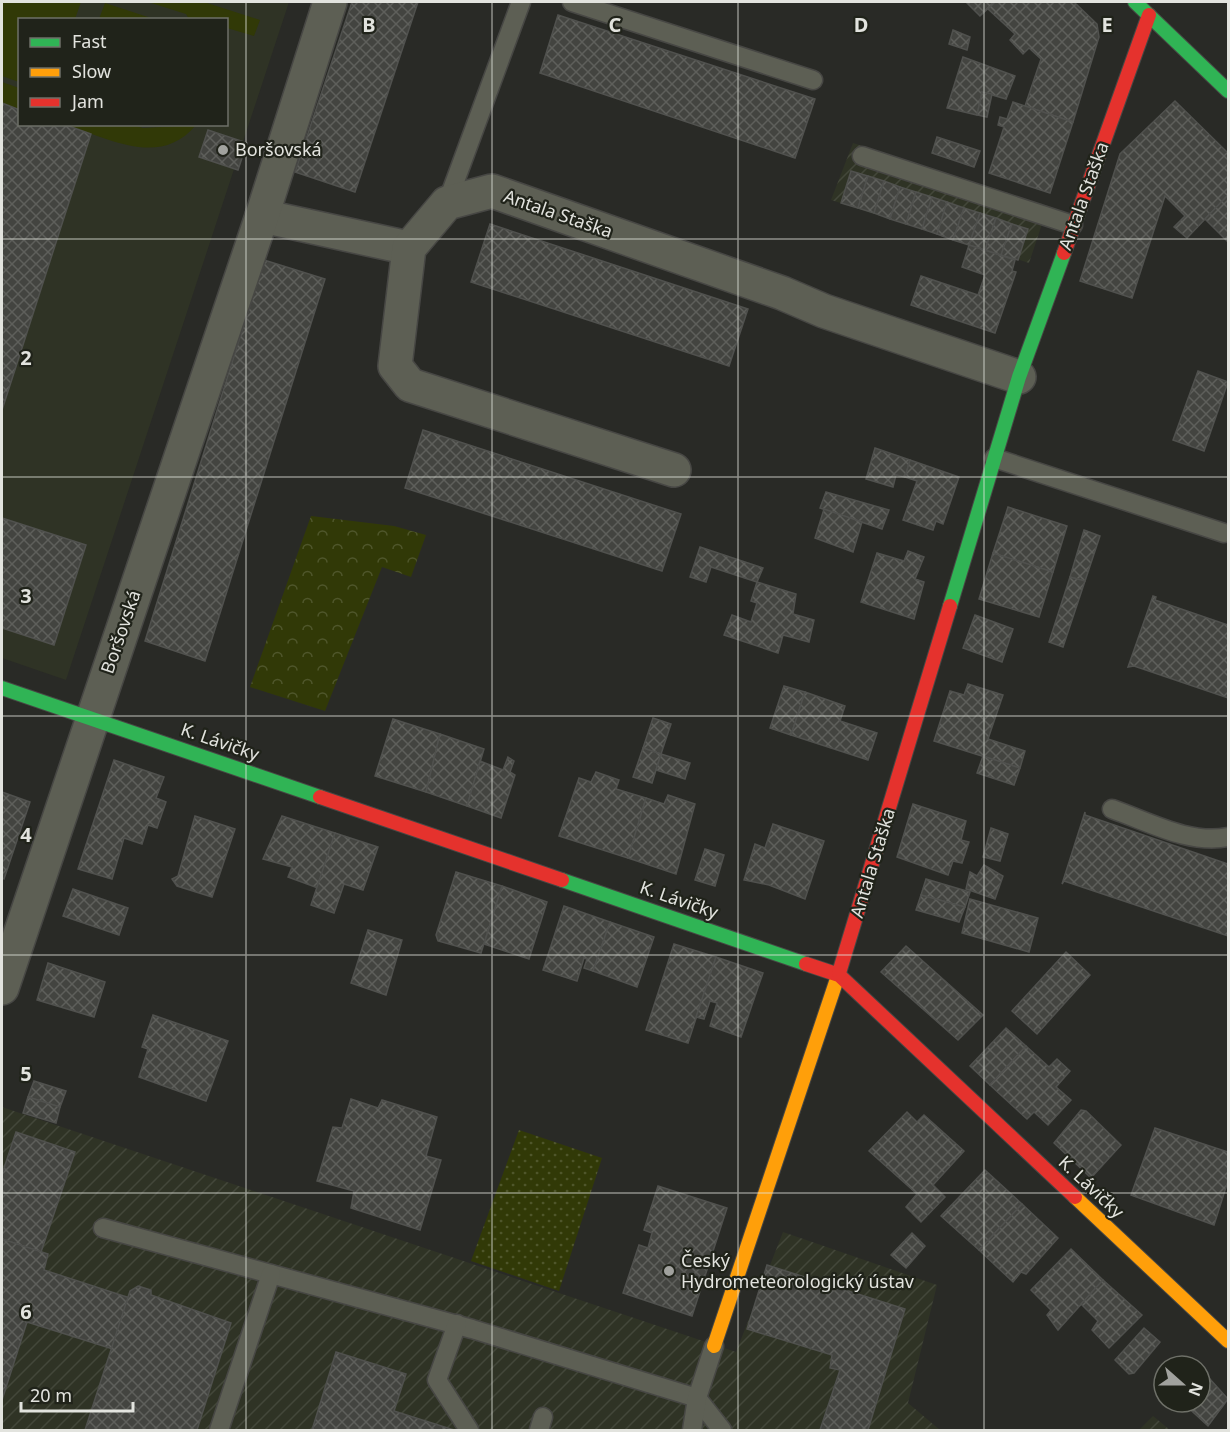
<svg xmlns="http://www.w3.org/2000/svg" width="1230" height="1432" font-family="'Noto Sans',sans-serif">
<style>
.built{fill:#2f3325;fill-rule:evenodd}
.industrial{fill:url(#industrial-furrows)}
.grass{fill:url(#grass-dots)}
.forest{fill:url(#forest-crowns)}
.pitch{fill:#313907}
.building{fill:url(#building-cross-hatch);stroke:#50514e;stroke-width:1.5}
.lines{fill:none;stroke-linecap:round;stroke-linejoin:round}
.lane-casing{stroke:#474744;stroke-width:21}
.street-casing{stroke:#474744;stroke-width:36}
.fast-casing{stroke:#474744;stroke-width:16}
.slow-casing{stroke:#474744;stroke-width:16}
.jam-casing{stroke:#474744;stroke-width:16}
.lane{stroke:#5d5f54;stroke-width:18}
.street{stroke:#5d5f54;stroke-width:33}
.fast{stroke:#30b455;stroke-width:14}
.slow{stroke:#ff9f0a;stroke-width:14}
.jam{stroke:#e5322d;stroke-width:14}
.grid{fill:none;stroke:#e2e3de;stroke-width:1.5;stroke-opacity:0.55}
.poi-dot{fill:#a1a29e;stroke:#20231a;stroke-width:2}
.labels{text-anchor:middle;stroke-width:4.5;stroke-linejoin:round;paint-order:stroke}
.poi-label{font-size:18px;fill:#e2e3de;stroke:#20231a;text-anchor:start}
.street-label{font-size:18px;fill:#e2e3de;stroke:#20231a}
.grid-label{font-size:20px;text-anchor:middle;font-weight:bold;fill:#e2e3de;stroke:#20231a;stroke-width:4.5;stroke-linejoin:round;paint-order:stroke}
</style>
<defs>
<pattern id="industrial-furrows" width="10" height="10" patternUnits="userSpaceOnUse" patternTransform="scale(1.5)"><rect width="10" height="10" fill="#2f3325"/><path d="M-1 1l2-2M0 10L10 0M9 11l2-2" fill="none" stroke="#43473a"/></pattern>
<pattern id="grass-dots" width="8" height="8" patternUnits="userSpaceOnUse" patternTransform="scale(1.5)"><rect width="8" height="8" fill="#313907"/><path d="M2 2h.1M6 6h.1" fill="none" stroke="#4f562b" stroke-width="1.8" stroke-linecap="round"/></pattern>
<pattern id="forest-crowns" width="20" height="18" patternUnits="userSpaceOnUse" patternTransform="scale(1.5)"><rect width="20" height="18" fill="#313907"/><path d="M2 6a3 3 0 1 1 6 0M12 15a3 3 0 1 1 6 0" fill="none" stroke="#4f562b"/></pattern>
<pattern id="building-cross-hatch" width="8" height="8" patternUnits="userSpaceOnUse" patternTransform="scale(1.5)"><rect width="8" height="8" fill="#434440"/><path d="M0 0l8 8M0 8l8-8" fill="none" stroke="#5e5f5b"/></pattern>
</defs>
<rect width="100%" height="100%" fill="#292a26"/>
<path class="built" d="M 2,2 L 289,2 L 66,680 L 2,658 ZM 20,20 L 226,20 L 226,124 L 20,124 Z"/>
<g class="industrial">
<polygon points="853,143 1048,206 1029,263 831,200"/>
<polygon points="2,1107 736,1352 783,1232 937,1285 908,1403 940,1430 2,1430"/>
<polygon points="1153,1416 1170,1430 1139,1430"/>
</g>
<polygon class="grass" points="519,1130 602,1158 559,1291 471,1261"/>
<polygon class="forest" points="311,516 394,526 426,535 411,577 382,567 325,711 250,687"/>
<g class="pitch">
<polygon points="2,2 81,2 75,19 20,20 19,82 2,76"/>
<polygon points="148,2 204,2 260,20 254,36 227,28 226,20 189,19 186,14"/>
<polygon points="105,3 154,19 99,19"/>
<polygon points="2,82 19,88 19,109 2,103"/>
<path d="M 131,124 L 143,128 L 196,125 C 160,168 111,139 66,125 Z"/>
</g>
<g class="building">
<polygon points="352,2 418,2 355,192 295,172"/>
<polygon points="966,2 995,2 980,16"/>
<polygon points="995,2 1074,2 1097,24 1099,37 1073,122 1025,106 1041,59 1029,48 1023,54 1010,40 1015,34 988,9"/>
<polygon points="558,15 815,99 795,158 540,73"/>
<polygon points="953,30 970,37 967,50 949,44"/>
<polygon points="963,57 1015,76 1006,99 982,92 977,115 947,108"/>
<polygon points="982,92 992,94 987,117 977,115"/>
<polygon points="1175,101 1228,153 1228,195 1187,238 1174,227 1185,216 1165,196 1132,298 1080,281 1120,154"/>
<polygon points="1013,102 1073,122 1050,193 989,173 1004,127 998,125 1000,117 1007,119"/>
<polygon points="2,103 20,110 20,124 63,124 91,134 2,410"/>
<polygon points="208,130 247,143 238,170 199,157"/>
<polygon points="937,137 980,151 974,167 932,153"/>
<polygon points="851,171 868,176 858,208 841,203"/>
<polygon points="868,176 884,181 874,213 858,208"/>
<polygon points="884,181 900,187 890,219 874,213"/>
<polygon points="900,187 916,192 906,224 890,219"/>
<polygon points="916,192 932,197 922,229 906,224"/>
<polygon points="1228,195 1228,242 1205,219"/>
<polygon points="932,197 947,202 937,234 922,229"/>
<polygon points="947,202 964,208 953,240 937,234"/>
<polygon points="964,208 980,213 969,245 953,240"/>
<polygon points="980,213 996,218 985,250 969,245"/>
<polygon points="996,218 1012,224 1001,255 985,250"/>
<polygon points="490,224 748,309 729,366 471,282"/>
<polygon points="1012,224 1028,229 1018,260 1001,255"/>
<polygon points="969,245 1015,260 1012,271 1016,272 995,333 911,305 921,276 978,295 985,275 962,267"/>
<polygon points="264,260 325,279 205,661 145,641"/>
<polygon points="1198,371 1228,382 1204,451 1173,440"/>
<polygon points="423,430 681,514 662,571 405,488"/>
<polygon points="875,448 910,460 905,477 896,475 893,487 866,479"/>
<polygon points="910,460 959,477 943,524 936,521 933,530 903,520 917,481 905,477"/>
<polygon points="826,492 889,510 882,529 820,508"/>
<polygon points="1008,507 1067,526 1053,572 993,553"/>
<polygon points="824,509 862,522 853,552 815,538"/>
<polygon points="2,518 86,545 54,645 2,628"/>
<polygon points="1084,530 1100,536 1085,581 1070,577"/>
<polygon points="700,547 763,568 757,582 711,567 706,582 690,577"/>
<polygon points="908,551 924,557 915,579 924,582 914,619 861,602 877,553 904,561"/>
<polygon points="993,553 1053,572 1039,617 979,599"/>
<polygon points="1070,577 1085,581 1063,647 1049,642"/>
<polygon points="757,582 796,594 793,614 814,620 809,642 783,635 778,653 724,635 732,615 751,622 757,603 751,601"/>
<polygon points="1153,596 1156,597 1155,600 1228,625 1228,698 1134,666 1128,667"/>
<polygon points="975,615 1013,629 1002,662 963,648"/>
<polygon points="968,684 1003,695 988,739 1025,751 1020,768 934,741 950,691 964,695"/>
<polygon points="784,686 805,692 791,735 770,728"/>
<polygon points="805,692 845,706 840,721 877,733 868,760 791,735"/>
<polygon points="653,718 671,724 661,754 643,748"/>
<polygon points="393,719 440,734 426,792 375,776"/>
<polygon points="440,734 484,749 467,806 426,792"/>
<polygon points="643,748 661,754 652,783 633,777"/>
<polygon points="661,754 690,763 685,779 656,770"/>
<polygon points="983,756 1020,768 1014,785 977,773"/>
<polygon points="508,757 514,761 510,772 515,775 501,818 467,806 480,761 503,770"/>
<polygon points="114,760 164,777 156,798 166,802 157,828 148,825 142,844 124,838 112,879 78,869"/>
<polygon points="596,772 619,780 616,789 646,798 628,858 559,836 579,778 591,782"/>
<polygon points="2,792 30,802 4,879 2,878"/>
<polygon points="668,795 695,804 676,874 628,858 646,798 664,804"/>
<polygon points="913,804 966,821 961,840 969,842 962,863 953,861 948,875 897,857"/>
<polygon points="1085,812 1085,815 1228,864 1228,936 1064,881 1062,884"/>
<polygon points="195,816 235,829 212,897 177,886 172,879 178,876"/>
<polygon points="282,816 335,833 318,888 288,877 292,867 263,859"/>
<polygon points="773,824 824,841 805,899 769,885 744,880 755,844 765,848"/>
<polygon points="991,828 1008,834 1000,861 983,857"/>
<polygon points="335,833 378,847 363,890 344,884 334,913 311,905"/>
<polygon points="705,849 724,855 715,886 695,880"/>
<polygon points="984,865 1003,876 995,899 966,889 970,872 977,876"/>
<polygon points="456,872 502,886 481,953 438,941 436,935"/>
<polygon points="926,879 970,892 965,907 921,895"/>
<polygon points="502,886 547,902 529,959 484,944"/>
<polygon points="73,889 128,908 119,935 63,916"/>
<polygon points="921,895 965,907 959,922 916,910"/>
<polygon points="970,899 1038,918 1029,952 962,933"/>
<polygon points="564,906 610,922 593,971 584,968 587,959 584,958 577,981 543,970"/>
<polygon points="610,922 654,937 637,987 593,971"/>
<polygon points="368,930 402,940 386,995 351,983"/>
<polygon points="674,944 716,957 688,1043 646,1030"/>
<polygon points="906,946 983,1015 958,1040 881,972"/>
<polygon points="1066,952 1090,975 1037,1034 1012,1011"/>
<polygon points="716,957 763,973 741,1037 710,1026 717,1003 710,1001 704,1019 696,1017"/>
<polygon points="48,963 105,982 94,1017 37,1000"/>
<polygon points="153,1015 228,1041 206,1101 139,1077 148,1049 142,1047"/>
<polygon points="1006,1028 1026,1046 990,1085 970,1066"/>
<polygon points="1026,1046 1049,1067 1057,1059 1070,1071 1056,1087 1071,1100 1048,1125 1034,1112 1027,1119 990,1085"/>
<polygon points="34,1081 66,1091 60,1107 28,1097"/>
<polygon points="28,1097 60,1107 56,1123 23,1113"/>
<polygon points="351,1099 378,1108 382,1100 437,1117 426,1156 441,1160 420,1230 351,1208 354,1191 317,1181 333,1127 342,1128"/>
<polygon points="1081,1110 1086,1111 1121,1145 1091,1178 1054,1143"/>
<polygon points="907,1112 917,1122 924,1115 964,1151 933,1185 945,1197 921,1222 906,1207 917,1194 869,1151"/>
<polygon points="1155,1128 1228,1152 1228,1181 1214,1225 1131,1195"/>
<polygon points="16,1132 75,1152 41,1252 2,1239 2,1174"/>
<polygon points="985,1170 1022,1204 979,1250 941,1216"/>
<polygon points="658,1186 727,1208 692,1316 623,1293 639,1245 648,1248 652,1233 644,1230"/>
<polygon points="1022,1204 1058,1238 1026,1274 1021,1272 1013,1282 979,1250"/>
<polygon points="912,1233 925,1246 906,1268 891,1255"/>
<polygon points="2,1239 48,1254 44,1270 130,1298 113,1349 27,1322 2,1400"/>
<polygon points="1071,1249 1103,1280 1058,1330 1047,1315 1051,1310 1031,1290"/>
<polygon points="767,1265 905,1309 868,1430 820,1430 840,1370 830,1368 832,1355 747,1329"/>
<polygon points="1103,1280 1142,1315 1109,1348 1092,1330 1098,1321 1081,1304"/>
<polygon points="138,1286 151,1290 151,1295 231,1323 197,1430 85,1430 130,1291"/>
<polygon points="1144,1328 1160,1342 1134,1373 1129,1374 1115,1360"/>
<polygon points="336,1352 406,1374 394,1411 454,1430 312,1430"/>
<polygon points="1200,1368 1228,1399 1208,1426 1182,1402 1200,1402"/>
</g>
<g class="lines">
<g class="lane-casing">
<g id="lane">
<polyline points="572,2 813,80"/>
<polyline points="862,156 1073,225"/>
<polyline points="447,203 521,2"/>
<polyline points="994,458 1224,533"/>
<path d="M 1112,809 C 1149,822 1190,845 1228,837"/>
<polyline points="103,1228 472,1329 697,1398 722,1430"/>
<polyline points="457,1324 437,1380 469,1430"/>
<polyline points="219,1430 271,1274"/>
<polyline points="539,1430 543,1417"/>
<polyline points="692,1430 697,1398 714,1346"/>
</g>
</g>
<g class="street-casing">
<g id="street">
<polyline points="262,216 409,248"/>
<polyline points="674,470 410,385 395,366 409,248 447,203 492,191 782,293 824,311 1019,377"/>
<polyline points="2,988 262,216 330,2"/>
</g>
</g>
<g class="fast-casing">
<g id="fast">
<polyline points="1135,2 1228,91"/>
<polyline points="950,606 1019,377 1064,253"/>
<polyline points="2,688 320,797"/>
<polyline points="562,880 806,964"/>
</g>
</g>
<g class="slow-casing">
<g id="slow">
<polyline points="1075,1197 1228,1341"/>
<polyline points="714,1346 839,973"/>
</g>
</g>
<g class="jam-casing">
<g id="jam">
<polyline points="1064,253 1149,15"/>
<polyline points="320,797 562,880"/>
<polyline points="806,964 839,975 1075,1197"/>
<polyline points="839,973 950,606"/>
</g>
</g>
<use href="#lane" class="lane"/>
<use href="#street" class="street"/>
<use href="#fast" class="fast"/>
<use href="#slow" class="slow"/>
<use href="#jam" class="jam"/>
</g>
<path class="grid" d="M 246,2 L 246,1430M 492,2 L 492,1430M 738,2 L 738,1430M 984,2 L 984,1430M 2,239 L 1228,239M 2,477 L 1228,477M 2,716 L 1228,716M 2,955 L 1228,955M 2,1193 L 1228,1193"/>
<g class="poi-dot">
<circle cx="223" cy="150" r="6"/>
<circle cx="669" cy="1271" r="6"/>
</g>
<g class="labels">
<g class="poi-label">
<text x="235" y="156">Boršovská</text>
<text x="681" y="1267">Český<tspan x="681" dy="21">Hydrometeorologický ústav</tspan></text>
</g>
<g class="street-label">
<text transform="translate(1084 196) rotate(-70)" y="6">Antala Staška</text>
<text transform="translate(558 214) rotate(19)" y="6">Antala Staška</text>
<text transform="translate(121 632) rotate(-71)" y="6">Boršovská</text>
<text transform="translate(220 742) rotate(19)" y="6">K. Lávičky</text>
<text transform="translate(873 863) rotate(-73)" y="6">Antala Staška</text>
<text transform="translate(679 900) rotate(19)" y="6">K. Lávičky</text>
<text transform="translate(1091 1187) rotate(43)" y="6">K. Lávičky</text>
</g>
</g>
<g class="grid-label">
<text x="369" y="32">B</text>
<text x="615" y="32">C</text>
<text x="861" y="32">D</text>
<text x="1107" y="32">E</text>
<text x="26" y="365">2</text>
<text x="26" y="603">3</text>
<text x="26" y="842">4</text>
<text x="26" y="1081">5</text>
<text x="26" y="1319">6</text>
</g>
<rect width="1230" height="1432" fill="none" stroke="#e2e3de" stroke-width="6"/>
<rect x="18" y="18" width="210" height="108" fill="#20231a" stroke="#6e7068" stroke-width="1.5"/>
<rect x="30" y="38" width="30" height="9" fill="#30b455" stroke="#6e7068" stroke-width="1.5"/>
<text x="72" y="48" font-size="18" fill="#e2e3de">Fast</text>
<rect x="30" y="68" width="30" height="9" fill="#ff9f0a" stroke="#6e7068" stroke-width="1.5"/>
<text x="72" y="78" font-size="18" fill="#e2e3de">Slow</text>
<rect x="30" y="98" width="30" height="9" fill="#e5322d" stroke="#6e7068" stroke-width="1.5"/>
<text x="72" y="108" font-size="18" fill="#e2e3de">Jam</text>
<g transform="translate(1182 1384) rotate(111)"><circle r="28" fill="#20231a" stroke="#6e7068" stroke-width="1.5"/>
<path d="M0-4.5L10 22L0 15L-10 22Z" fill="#a1a29e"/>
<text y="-9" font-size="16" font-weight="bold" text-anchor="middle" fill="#e2e3de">N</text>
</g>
<path d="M21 1402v9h112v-9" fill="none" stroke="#e2e3de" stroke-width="3"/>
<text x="30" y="1402" font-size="18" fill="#e2e3de" stroke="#20231a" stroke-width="4.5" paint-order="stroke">20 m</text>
</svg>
